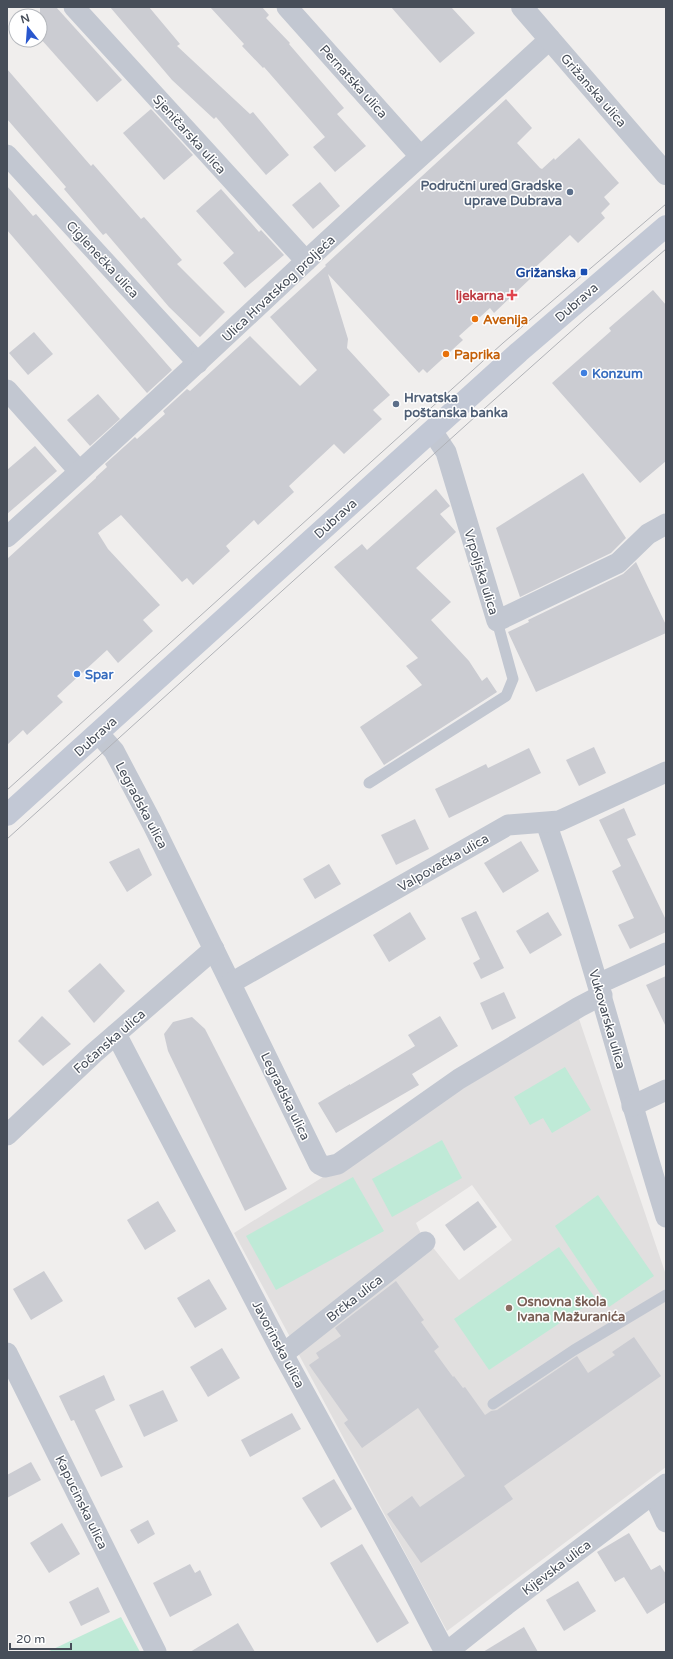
<svg xmlns="http://www.w3.org/2000/svg" width="673" height="1659" font-family="'Varela Round',sans-serif">
<style>
.education{fill:#e1dfdf}
.green{fill:#bfead7}
.building{fill:#cbccd2}
.lines{fill:none;stroke-linecap:round;stroke-linejoin:round}
.service{stroke:#c2c7d1;stroke-width:11}
.minor{stroke:#c2c7d1;stroke-width:21}
.tertiary{stroke:#c2c7d1;stroke-width:22}
.secondary{stroke:#c2c8d5;stroke-width:22}
.tram{stroke:#b0b2b7;stroke-width:1}
.service-dot{fill:#5c6f8a;stroke:#fff;stroke-width:1.5}
.transit-dot{fill:#1a4fb4;stroke:#fff;stroke-width:1.5}
.health-dot{fill:#e0444e;stroke:#fff;stroke-width:1.5}
.food-dot{fill:#e8710a;stroke:#fff;stroke-width:1.5}
.shop-dot{fill:#3f7fe0;stroke:#fff;stroke-width:1.5}
.education-dot{fill:#8d6e63;stroke:#fff;stroke-width:1.5}
.labels{text-anchor:middle;stroke-width:3;stroke-linejoin:round;paint-order:stroke}
.street-label{font-size:13px;fill:#474e59;stroke:#fff}
.service-label{font-size:13px;font-weight:bold;fill:#4e5e75;stroke:#fff;text-anchor:end}
.transit-label{font-size:13px;font-weight:bold;fill:#164399;stroke:#fff;text-anchor:end}
.health-label{font-size:13px;font-weight:bold;fill:#be3a42;stroke:#fff;text-anchor:end}
.food-label{font-size:13px;font-weight:bold;fill:#c56008;stroke:#fff;text-anchor:start}
.shop-label{font-size:13px;font-weight:bold;fill:#366cbe;stroke:#fff;text-anchor:start}
.education-label{font-size:13px;font-weight:bold;fill:#785e54;stroke:#fff;text-anchor:start}
</style>
<rect width="100%" height="100%" fill="#f0eeed"/>
<polygon class="education" points="578,1016 666,1275 666,1467 447,1631 298,1353 431,1245 459,1280 512,1240 472,1185 416,1223 422,1236 290,1337 234,1233"/>
<g class="green">
<polygon points="565,1067 591,1110 552,1133 543,1118 530,1125 514,1097"/>
<polygon points="442,1140 462,1178 392,1217 372,1179"/>
<polygon points="353,1177 384,1231 276,1290 246,1236"/>
<polygon points="598,1195 654,1276 609,1307 555,1226"/>
<polygon points="559,1247 596,1299 489,1370 454,1319"/>
<polygon points="121,1617 140,1652 47,1652"/>
</g>
<g class="building">
<polygon points="40,7 56,7 122,80 97,102 40,38"/>
<polygon points="110,7 149,7 180,44 177,46 250,114 253,112 289,155 266,175 216,117 214,119 172,80"/>
<polygon points="210,7 262,7 269,15 266,18 290,43 289,44 344,108 337,114 366,146 335,172 313,147 325,137 264,67 263,68 242,46 244,44"/>
<polygon points="391,7 451,7 475,33 440,63"/>
<polygon points="7,69 91,166 93,164 141,219 144,217 182,260 177,264 225,312 200,337 169,307 106,233 103,235 64,189 66,187 7,119"/>
<polygon points="506,99 532,128 517,143 540,168 542,169 554,158 555,160 579,138 619,183 604,197 610,204 601,213 605,218 578,243 570,235 528,274 531,278 494,313 490,308 459,336 463,340 427,373 423,369 419,373 328,274 348,339 347,348 390,395 373,410 382,419 344,454 334,444 289,486 294,492 258,525 254,520 226,546 230,551 193,585 187,578 182,582 121,515 98,533 108,549 160,605 143,620 153,631 118,663 107,650 57,696 63,702 27,735 23,730 7,745 7,559 96,478 96,477 107,467 105,464 135,437 137,439 165,414 163,411 187,389 190,391 250,336 300,386 317,370 270,317 326,266 325,265"/>
<polygon points="151,109 193,155 164,180 123,133"/>
<polygon points="320,182 340,206 313,229 292,205"/>
<polygon points="7,186 33,216 36,214 172,370 147,393 7,230"/>
<polygon points="221,189 259,232 261,230 284,255 245,288 223,263 234,253 196,211"/>
<polygon points="653,290 666,305 666,461 640,483 552,383 611,331 609,328"/>
<polygon points="34,332 53,354 28,375 9,353"/>
<polygon points="98,394 120,419 90,446 67,420"/>
<polygon points="35,446 57,471 7,514 7,470"/>
<polygon points="583,473 626,538 611,553 520,597 496,528"/>
<polygon points="436,489 450,506 440,514 456,532 416,568 451,602 431,620 469,661 482,681 487,677 497,692 384,765 360,727 422,685 406,666 418,658 334,567 362,544 367,550"/>
<polygon points="636,562 666,625 666,633 536,692 508,632 529,622 528,620 623,574"/>
<polygon points="594,747 606,773 579,786 566,760"/>
<polygon points="529,748 541,773 449,818 435,789 486,764 488,768"/>
<polygon points="624,808 636,835 627,839 666,920 666,932 630,949 618,925 634,918 612,871 621,866 599,820"/>
<polygon points="415,819 429,849 396,865 381,835"/>
<polygon points="521,841 539,871 503,893 484,863"/>
<polygon points="139,848 152,875 127,892 109,862"/>
<polygon points="329,864 341,884 315,899 303,879"/>
<polygon points="476,911 504,968 481,979 473,963 480,959 461,918"/>
<polygon points="410,912 426,939 389,962 373,935"/>
<polygon points="548,912 562,935 530,954 516,931"/>
<polygon points="100,963 125,991 94,1023 68,991"/>
<polygon points="666,976 666,1027 646,985"/>
<polygon points="504,992 516,1018 492,1030 480,1003"/>
<polygon points="42,1016 71,1044 43,1066 18,1041"/>
<polygon points="440,1016 458,1046 412,1074 419,1085 336,1133 318,1103 350,1084 350,1085 415,1046 408,1035"/>
<polygon points="192,1017 205,1029 287,1189 245,1211 168,1051 164,1034 173,1022"/>
<polygon points="158,1201 176,1231 145,1250 127,1220"/>
<polygon points="478,1201 497,1227 464,1251 445,1225"/>
<polygon points="44,1271 63,1301 31,1320 13,1289"/>
<polygon points="209,1279 227,1309 195,1328 177,1298"/>
<polygon points="396,1281 424,1320 421,1322 439,1347 434,1351 453,1377 454,1376 463,1388 465,1387 485,1415 491,1411 497,1410 577,1356 588,1373 615,1355 612,1352 634,1337 661,1376 504,1486 513,1499 421,1563 387,1514 412,1496 420,1507 465,1476 418,1408 362,1448 344,1423 348,1420 309,1365 319,1358 316,1353 341,1336 335,1328"/>
<polygon points="222,1348 240,1378 208,1397 190,1367"/>
<polygon points="104,1375 115,1400 95,1410 123,1467 101,1477 74,1420 71,1421 59,1396"/>
<polygon points="163,1390 178,1421 144,1437 129,1405"/>
<polygon points="292,1413 301,1429 250,1457 241,1440"/>
<polygon points="31,1462 41,1480 7,1498 7,1475"/>
<polygon points="334,1479 352,1509 321,1528 302,1498"/>
<polygon points="148,1520 155,1534 138,1544 130,1530"/>
<polygon points="62,1523 80,1554 49,1573 30,1543"/>
<polygon points="629,1533 651,1570 660,1565 666,1574 666,1602 647,1614 624,1577 615,1582 597,1552"/>
<polygon points="362,1544 409,1623 377,1643 330,1563"/>
<polygon points="190,1564 195,1573 200,1570 212,1595 170,1617 153,1583"/>
<polygon points="578,1581 596,1611 564,1631 546,1600"/>
<polygon points="98,1587 110,1612 81,1626 69,1602"/>
<polygon points="238,1623 255,1652 190,1652"/>
<polygon points="524,1627 538,1652 483,1652"/>
</g>
<g class="lines">
<g class="service">
<polyline points="369,783 506,696 513,679 497,621"/>
<polyline points="493,1404 574,1350 666,1295"/>
</g>
<g class="minor">
<polyline points="74,7 306,261"/>
<polyline points="287,7 420,156"/>
<polyline points="7,155 198,363"/>
<polyline points="7,390 79,471"/>
<polyline points="432,431 446,452 497,621 618,563 648,534 666,524"/>
<path d="M 7,537 C 108,447 207,354 306,261 C 386,186 469,114 550,39"/>
<polyline points="98,733 114,751 152,823 316,1158 319,1164 325,1167 338,1164 459,1079 579,1007 602,995"/>
<path d="M 546,823 C 592,952 625,1086 666,1217"/>
<polyline points="231,983 508,825 559,821 666,772"/>
<polyline points="598,984 666,953"/>
<polyline points="116,1034 283,1354 403,1572 445,1652"/>
<polyline points="632,1106 666,1090"/>
<polyline points="7,1135 94,1053 214,949"/>
<polyline points="7,1353 156,1652"/>
<polyline points="283,1354 425,1242"/>
<polyline points="653,1494 666,1522"/>
<polyline points="447,1652 506,1605 666,1484"/>
</g>
<polyline class="tertiary" points="522,7 666,174"/>
<polyline class="secondary" points="7,815 519,352 666,226"/>
<g class="tram">
<polyline points="7,790 503,343 666,204"/>
<polyline points="7,839 476,416 586,318 666,249"/>
</g>
</g>
<g class="service-dot">
<circle cx="570" cy="192" r="4"/>
<circle cx="396" cy="404" r="4"/>
</g>
<rect class="transit-dot" x="580" y="268" width="8" height="8" rx="2"/>
<path class="health-dot" d="M510 289h4v4h4v4h-4v4h-4v-4h-4v-4h4z"/>
<g class="food-dot">
<circle cx="475" cy="319" r="4"/>
<circle cx="446" cy="354" r="4"/>
</g>
<g class="shop-dot">
<circle cx="584" cy="373" r="4"/>
<circle cx="77" cy="674" r="4"/>
</g>
<circle class="education-dot" cx="509" cy="1308" r="4"/>
<g class="labels">
<g class="street-label">
<text transform="translate(354 81) rotate(48)" y="5">Pernatska ulica</text>
<text transform="translate(594 90) rotate(49)" y="5">Grižanska ulica</text>
<text transform="translate(190 134) rotate(48)" y="5">Sjeničarska ulica</text>
<text transform="translate(103 259) rotate(47)" y="5">Ciglenečka ulica</text>
<text transform="translate(278 288) rotate(-43)" y="5">Ulica Hrvatskog proljeća</text>
<text transform="translate(576 302) rotate(-41)" y="5">Dubrava</text>
<text transform="translate(335 518) rotate(-42)" y="5">Dubrava</text>
<text transform="translate(482 572) rotate(73)" y="5">Vrpoljska ulica</text>
<text transform="translate(95 736) rotate(-42)" y="5">Dubrava</text>
<text transform="translate(142 805) rotate(62)" y="5">Legradska ulica</text>
<text transform="translate(443 862) rotate(-30)" y="5">Valpovačka ulica</text>
<text transform="translate(608 1019) rotate(74)" y="5">Vukovarska ulica</text>
<text transform="translate(109 1041) rotate(-41)" y="5">Fočanska ulica</text>
<text transform="translate(286 1096) rotate(64)" y="5">Legradska ulica</text>
<text transform="translate(354 1298) rotate(-38)" y="5">Brčka ulica</text>
<text transform="translate(279 1344) rotate(62)" y="5">Javorinska ulica</text>
<text transform="translate(82 1502) rotate(64)" y="5">Kapucinska ulica</text>
<text transform="translate(556 1567) rotate(-37)" y="5">Kijevska ulica</text>
</g>
<g class="service-label">
<text x="562" y="190">Područni ured Gradske<tspan x="562" dy="15">uprave Dubrava</tspan></text>
<text x="404" y="402" text-anchor="start">Hrvatska<tspan x="404" dy="15">poštanska banka</tspan></text>
</g>
<g class="transit-label">
<text x="576" y="277">Grižanska</text>
</g>
<g class="health-label">
<text x="504" y="300">ljekarna</text>
</g>
<g class="food-label">
<text x="483" y="324">Avenija</text>
<text x="454" y="359">Paprika</text>
</g>
<g class="shop-label">
<text x="592" y="378">Konzum</text>
<text x="85" y="679">Spar</text>
</g>
<g class="education-label">
<text x="517" y="1306">Osnovna škola<tspan x="517" dy="15">Ivana Mažuranića</tspan></text>
</g>
</g>
<rect width="673" height="1659" fill="none" stroke="#474e59" stroke-width="16"/>
<g transform="translate(28 28) rotate(343)"><circle r="19" fill="#ffffff" stroke="#b5b8bd"/>
<path d="M0-3L7 15L0 10L-7 15Z" fill="#2957ce"/>
<text y="-6" font-size="11" font-weight="bold" text-anchor="middle" fill="#474e59">N</text>
</g>
<path d="M10 1643v6h61v-6" fill="none" stroke="#474e59" stroke-width="2"/>
<text x="16" y="1643" font-size="12" fill="#474e59" stroke="#ffffff" stroke-width="3" paint-order="stroke">20 m</text>
</svg>
